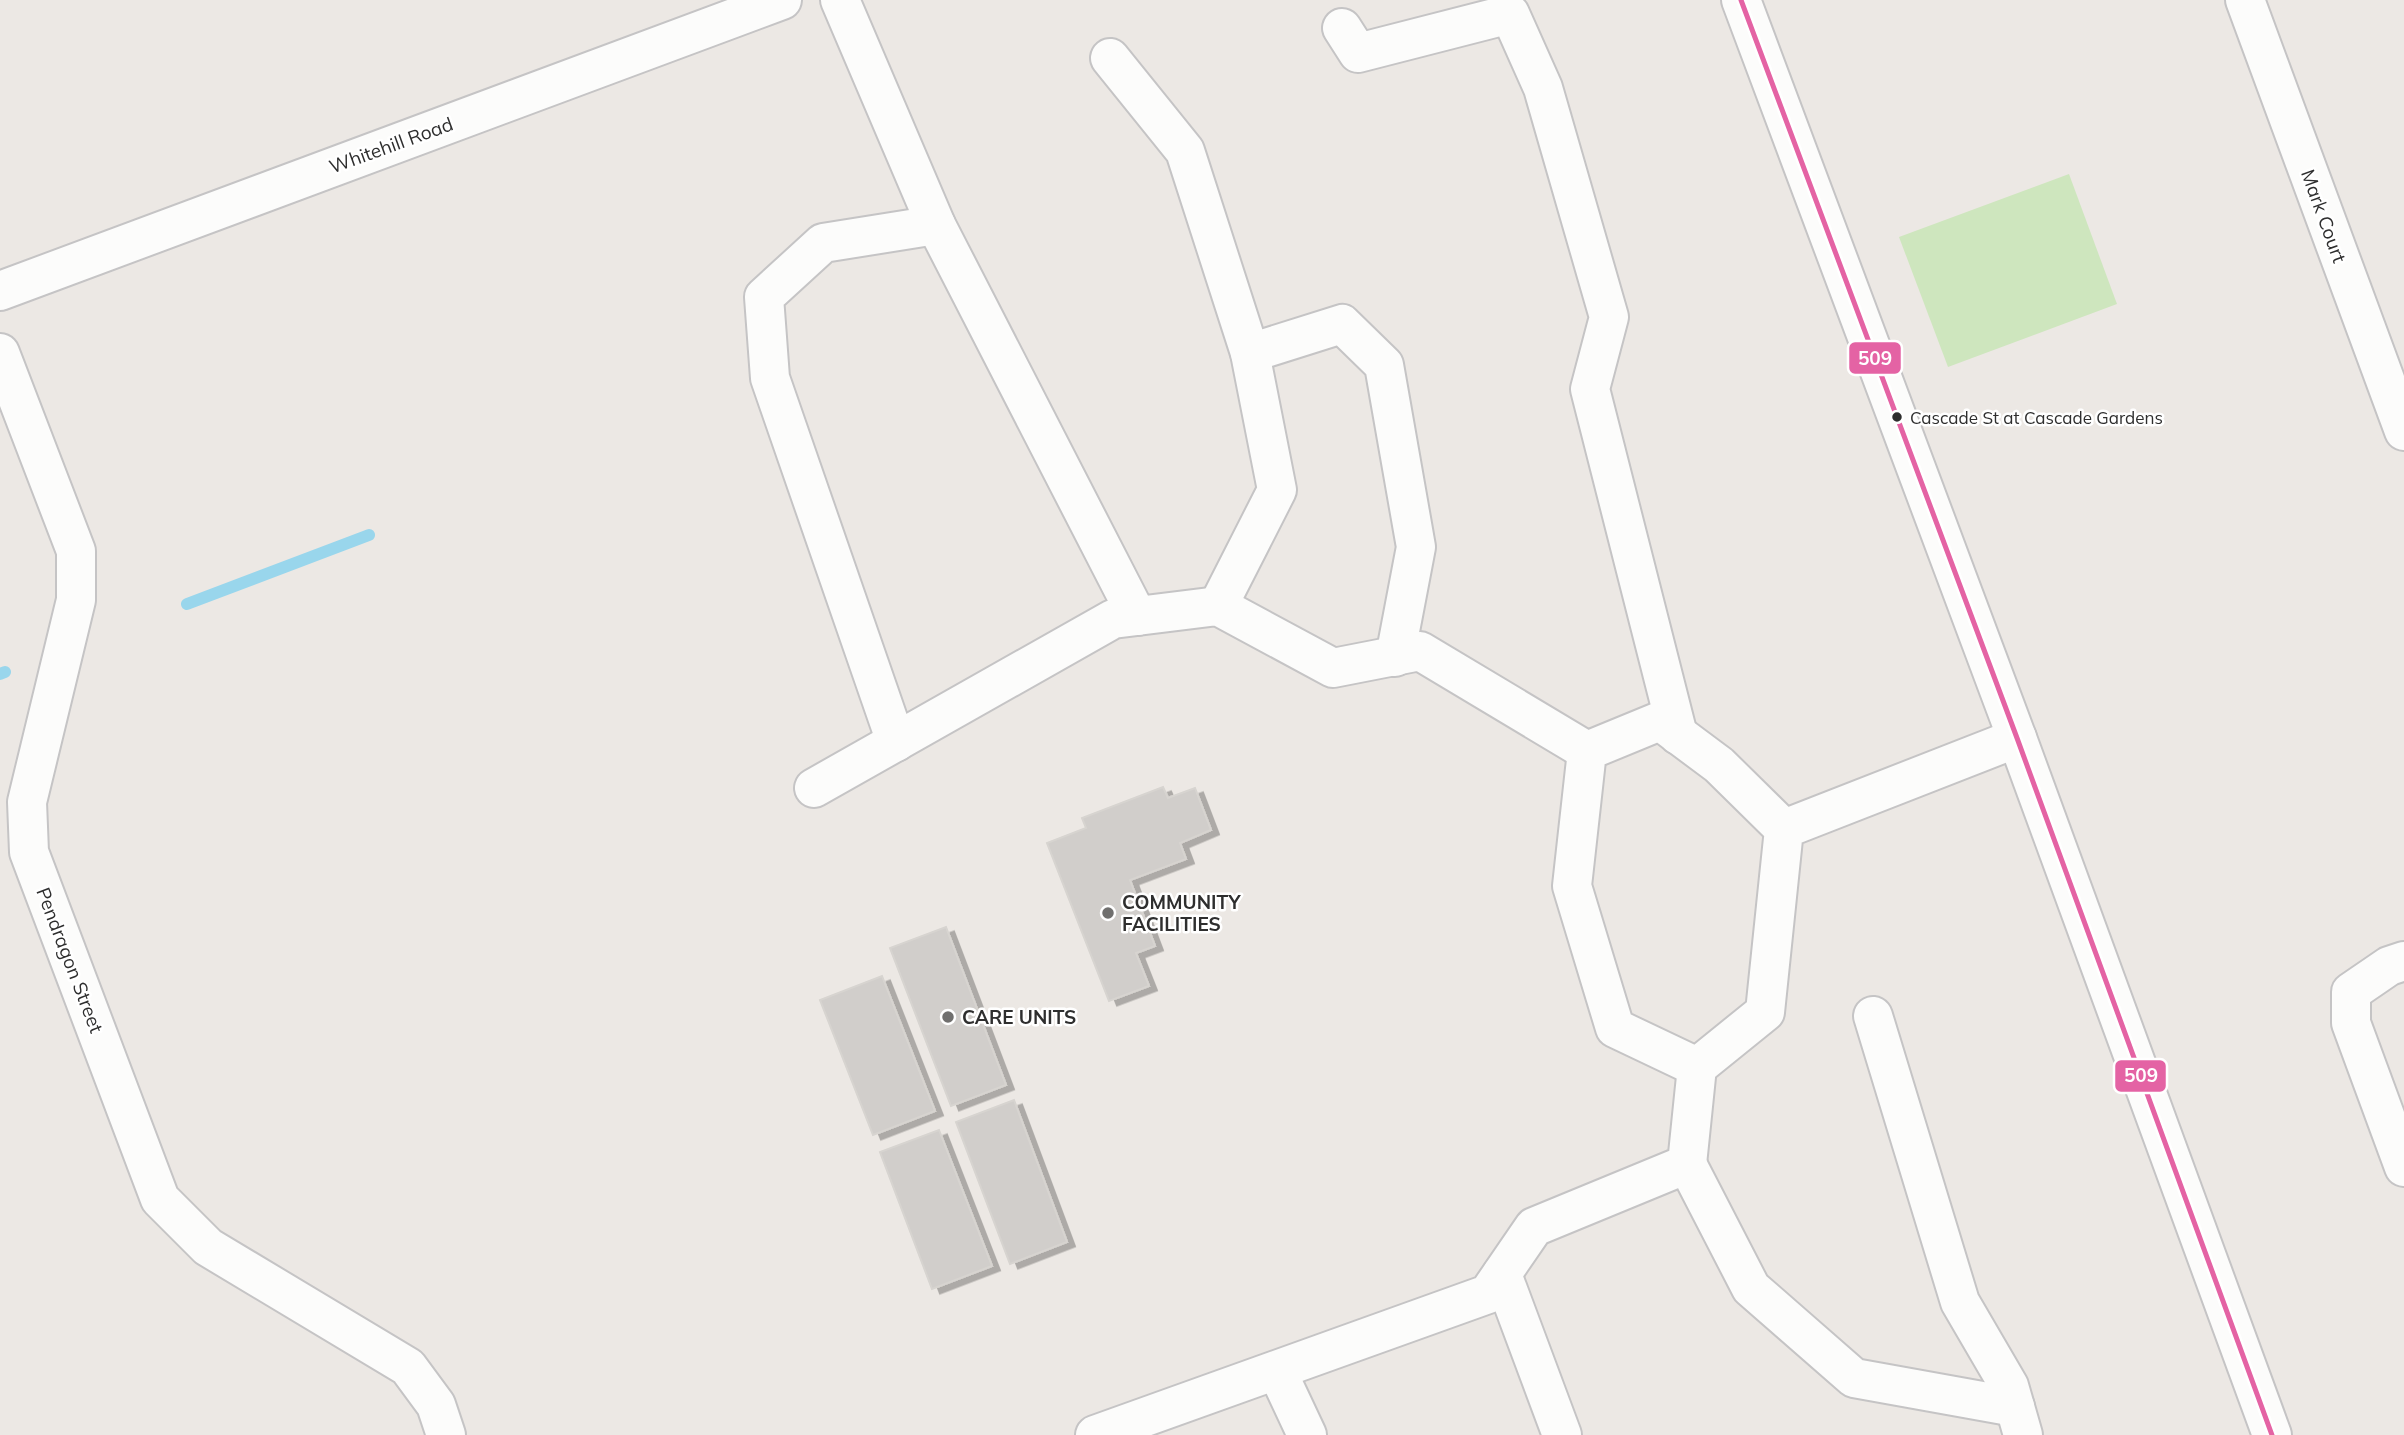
<svg xmlns="http://www.w3.org/2000/svg" width="2404" height="1435" font-family="Mulish,sans-serif">
<style>
.green{fill:#cee6be}
.lines{fill:none;stroke-linecap:round;stroke-linejoin:round}
.stream{stroke:#99d6ec;stroke-width:12}
.building{fill:#d1cecb;stroke:#d7d4d0;stroke-width:2;filter:url(#shadow)}
.minor-casing{stroke:#c5c4c5;stroke-width:42}
.minor{stroke:#fcfcfb;stroke-width:38}
.bus-1-casing{stroke:#fff;stroke-width:10}
.bus-1{stroke:#e463a4;stroke-width:5}
.bus-dot{fill:#2e2e2e;stroke:#fff;stroke-width:2.5}
.poi-dot{fill:#706f6e;stroke:#fff;stroke-width:2.5}
.labels{text-anchor:middle;stroke-width:5;stroke-linejoin:round;paint-order:stroke}
.bus-label{font-size:17px;fill:#2e2e2e;stroke:#fff;text-anchor:start}
.street-label{font-size:19px;fill:#2e2e2e;stroke:#fff}
.poi-label{font-size:19px;font-weight:bold;fill:#2e2e2e;stroke:#fff;text-anchor:start}
.line-badge{stroke:#fff;stroke-width:2.5}
.badge-label{font-size:19px;text-anchor:middle;font-weight:bold;fill:#fff}
</style>
<defs>
<filter id="shadow"><feDropShadow dx="8" dy="4.5" stdDeviation="0" flood-color="#0004"/></filter>
</defs>
<rect width="100%" height="100%" fill="#ece8e4"/>
<polygon class="green" points="2069,174 2117,304 1948,367 1899,237"/>
<g class="lines">
<g class="stream">
<polyline points="187,604 369,535"/>
<polyline points="0,674 5,672"/>
</g>
</g>
<g class="building">
<polygon points="1163,787 1168,798 1195,788 1211,830 1180,843 1186,859 1130,880 1155,946 1136,953 1149,986 1109,1001 1047,843 1086,828 1082,818"/>
<polygon points="946,927 1006,1085 951,1106 890,948"/>
<polygon points="882,976 935,1111 873,1135 820,1000"/>
<polygon points="1014,1100 1067,1242 1010,1264 956,1122"/>
<polygon points="939,1130 992,1266 932,1289 880,1152"/>
</g>
<g class="lines">
<g class="minor-casing">
<g id="minor">
<polyline points="840,0 936,225 1137,616"/>
<polyline points="1741,0 2017,738 2272,1435"/>
<polyline points="2245,0 2404,431"/>
<polyline points="1342,28 1358,53 1510,14 1543,88 1609,317 1590,389 1678,735"/>
<polyline points="1110,58 1185,151 1250,353 1277,490 1218,606"/>
<polyline points="0,291 782,0"/>
<polyline points="0,353 76,551 76,600 27,802 29,852 160,1199 208,1247 408,1367 436,1405 446,1435"/>
<polyline points="1250,353 1342,324 1384,365 1416,547 1395,657"/>
<polyline points="896,742 770,378 764,297 823,243 936,225"/>
<polyline points="814,788 1113,619 1218,606 1333,668 1420,651 1587,751"/>
<polyline points="1784,829 1719,765 1660,721 1587,751 1572,886 1615,1028 1697,1067 1765,1012 1784,829 2017,738"/>
<polyline points="2404,961 2389,966 2351,992 2351,1023 2404,1167"/>
<polyline points="1873,1016 1960,1302 2009,1386 2023,1435"/>
<polyline points="1687,1164 1751,1288 1854,1378 2015,1407"/>
<polyline points="1502,1274 1562,1435"/>
<polyline points="1277,1371 1307,1435"/>
<polyline points="1095,1435 1488,1294 1534,1227 1687,1164 1697,1067"/>
</g>
</g>
<use href="#minor" class="minor"/>
<g class="bus-1-casing">
<polyline id="bus-1" points="1741,0 2017,738 2272,1435"/>
</g>
<use href="#bus-1" class="bus-1"/>
</g>
<circle class="bus-dot" cx="1897" cy="417" r="6"/>
<g class="poi-dot">
<circle cx="1108" cy="913" r="7"/>
<circle cx="948" cy="1017" r="7"/>
</g>
<g class="labels">
<g class="bus-label">
<text x="1910" y="424">Cascade St at Cascade Gardens</text>
</g>
<g class="street-label">
<text transform="translate(391 145) rotate(-20)" y="7">Whitehill Road</text>
<text transform="translate(2324 216) rotate(70)" y="7">Mark Court</text>
<text transform="translate(70 960) rotate(69)" y="7">Pendragon Street</text>
</g>
<g class="poi-label">
<text x="1122" y="909">COMMUNITY<tspan x="1122" dy="22">FACILITIES</tspan></text>
<text x="962" y="1024">CARE UNITS</text>
</g>
</g>
<g class="line-badge">
<rect x="1848" y="341" width="54" height="34" rx="7" fill="#e463a4"/>
<rect x="2114" y="1059" width="53" height="34" rx="7" fill="#e463a4"/>
</g>
<g class="badge-label">
<text x="1875" y="365">509</text>
<text x="2141" y="1082">509</text>
</g>
</svg>
